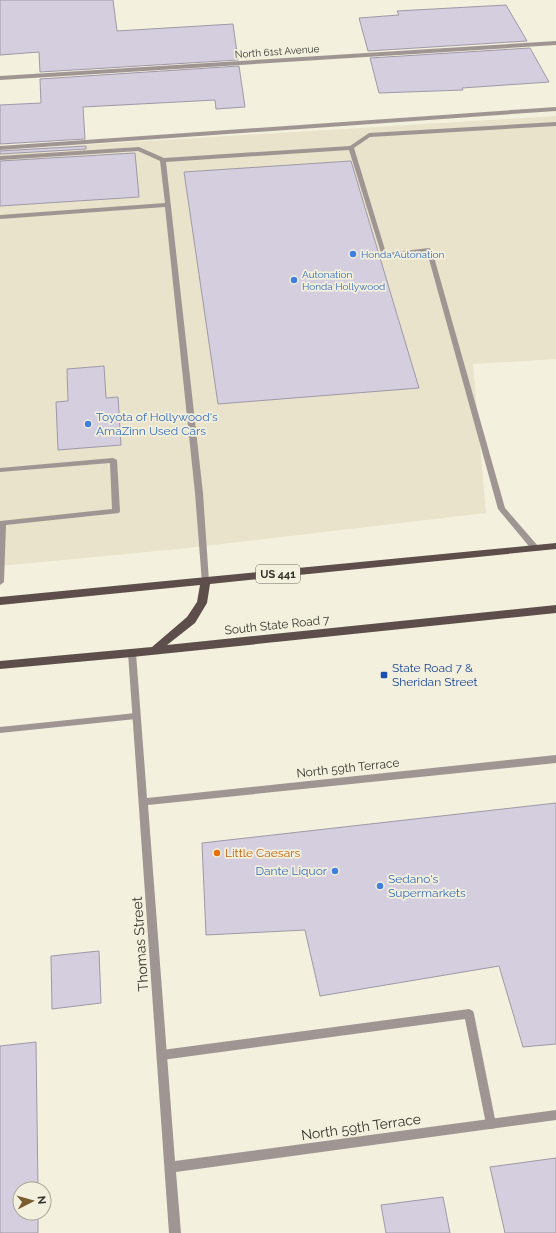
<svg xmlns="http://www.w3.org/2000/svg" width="556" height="1233" font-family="Raleway,sans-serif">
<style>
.built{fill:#e8e3ca}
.building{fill:#d5cedf;stroke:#9f98a8}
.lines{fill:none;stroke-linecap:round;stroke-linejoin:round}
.lane{fill:#9f9694;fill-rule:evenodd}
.street{fill:#9f9694;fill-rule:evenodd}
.primary{fill:#5d4e4b;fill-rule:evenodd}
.shop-dot{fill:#3f7fe0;stroke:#f3f0dd;stroke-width:1.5}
.transit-dot{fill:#1a4fb4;stroke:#f3f0dd;stroke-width:1.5}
.food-dot{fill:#e8710a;stroke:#f3f0dd;stroke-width:1.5}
.labels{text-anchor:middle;stroke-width:3.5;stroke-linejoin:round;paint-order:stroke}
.far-street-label{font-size:10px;fill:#35342d;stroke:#f3f0dd}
.far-shop-label{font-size:10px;fill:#366cbe;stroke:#f3f0dd;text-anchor:start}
.shield{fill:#f3f0dd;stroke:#6e6c62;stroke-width:1}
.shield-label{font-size:11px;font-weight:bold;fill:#35342d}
.shop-label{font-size:12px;fill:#366cbe;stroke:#f3f0dd;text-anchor:start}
.street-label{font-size:12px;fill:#35342d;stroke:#f3f0dd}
.transit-label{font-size:12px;fill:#164399;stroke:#f3f0dd;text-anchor:start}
.food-label{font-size:12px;fill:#c56008;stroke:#f3f0dd;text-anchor:start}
.near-street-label{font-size:14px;fill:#35342d;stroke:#f3f0dd}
</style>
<rect width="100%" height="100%" fill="#f3f0dd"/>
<polygon class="built" points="556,116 556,359 473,364 486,513 179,549 0,566 0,150"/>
<g class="building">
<polygon points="0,0 113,0 117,31 233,24 238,60 40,72 39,52 0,55"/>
<polygon points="506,5 527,41 368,51 359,18 399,15 397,11"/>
<polygon points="530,48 549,82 462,88 463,90 379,93 370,58"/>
<polygon points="239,66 245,107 216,109 215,100 83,107 85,139 0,144 0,105 41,103 40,79"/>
<polygon points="86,146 86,149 0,154 0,151"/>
<polygon points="135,153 139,197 0,206 0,161"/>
<polygon points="351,161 419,388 218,404 184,172"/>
<polygon points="104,366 106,398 118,397 121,445 58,450 56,402 68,401 67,369"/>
<polygon points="556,803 556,1044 523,1047 499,966 320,996 305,930 206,935 202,843"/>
<polygon points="99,951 101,1003 52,1009 51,956"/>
<polygon points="36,1042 38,1189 20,1189 20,1213 38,1213 38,1233 0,1233 0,1046"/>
<polygon points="556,1158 556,1233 505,1233 490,1167"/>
<polygon points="443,1197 450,1233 386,1233 381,1205"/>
</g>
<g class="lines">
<g class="lane">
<polygon points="556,107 556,111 0,150 0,146"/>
<polygon points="556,122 556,126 370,137 354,148 386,253 429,248 432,250 505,508 538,546 539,548 538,550 532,550 498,509 427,252 382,256 349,150 166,162 203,493 209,581 205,584 202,583 195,493 165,207 0,219 0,215 165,203 160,161 138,151 0,160 0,156 139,147 164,158 350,146 369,133"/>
<polygon points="113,458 117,460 120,511 119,513 6,525 4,582 0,585 0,521 112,509 110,463 0,472 0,468"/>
<polygon points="136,713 139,714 140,716 139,718 136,719 0,733 0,727"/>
<polygon points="469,1009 473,1011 474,1014 496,1124 495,1128 491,1129 487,1128 486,1124 465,1019 162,1060 158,1058 157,1055 158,1052 162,1050"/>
</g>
<g class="street">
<polygon points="556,41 556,45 0,80 0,76"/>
<polygon points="132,650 135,651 136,653 147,798 556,755 556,763 148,805 175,1161 556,1110 556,1120 176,1172 181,1233 169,1233 128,653 129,651"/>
</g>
<polygon class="primary" points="556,543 556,549 210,584 207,603 195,623 167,645 556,605 556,613 132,657 0,669 0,661 152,647 187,617 197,602 200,585 0,605 0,597"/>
</g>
<g class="shop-dot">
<circle cx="353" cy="254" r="4"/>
<circle cx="294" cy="280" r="4"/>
<circle cx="88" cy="424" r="4"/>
<circle cx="335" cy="871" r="4"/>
<circle cx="380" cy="886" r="4"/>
</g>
<rect class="transit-dot" x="380" y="671" width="8" height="8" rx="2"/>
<circle class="food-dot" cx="217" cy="853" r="4"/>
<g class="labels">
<g class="far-street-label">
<text transform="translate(277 51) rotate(-4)" y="4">North 61st Avenue</text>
</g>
<g class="far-shop-label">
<text x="361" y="258">Honda Autonation</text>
<text x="302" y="278">Autonation<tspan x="302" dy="12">Honda Hollywood</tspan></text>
</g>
<rect class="shield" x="256" y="565" width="44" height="18" rx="3"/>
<g class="shield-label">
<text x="278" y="578">US 441</text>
</g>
<g class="shop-label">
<text x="96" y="421">Toyota of Hollywood's<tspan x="96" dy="14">AmaZinn Used Cars</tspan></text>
<text x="327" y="875" text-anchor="end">Dante Liquor</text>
<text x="388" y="883">Sedano's<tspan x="388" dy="14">Supermarkets</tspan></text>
</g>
<g class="street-label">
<text transform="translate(277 625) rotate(-6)" y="4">South State Road 7</text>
<text transform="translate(348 768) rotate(-6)" y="4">North 59th Terrace</text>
</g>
<g class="transit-label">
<text x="392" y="672">State Road 7 &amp;<tspan x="392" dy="14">Sheridan Street</tspan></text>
</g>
<g class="food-label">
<text x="225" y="857">Little Caesars</text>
</g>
<g class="near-street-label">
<text transform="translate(140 944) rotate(-94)" y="5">Thomas Street</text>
<text transform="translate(361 1127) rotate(-8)" y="5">North 59th Terrace</text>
</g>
</g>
<g transform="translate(32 1201) rotate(84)"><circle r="19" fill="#f3f0dd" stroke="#a7a597"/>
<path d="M0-3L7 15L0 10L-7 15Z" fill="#795d30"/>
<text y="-6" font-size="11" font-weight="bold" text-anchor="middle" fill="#35342d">N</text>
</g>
</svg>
